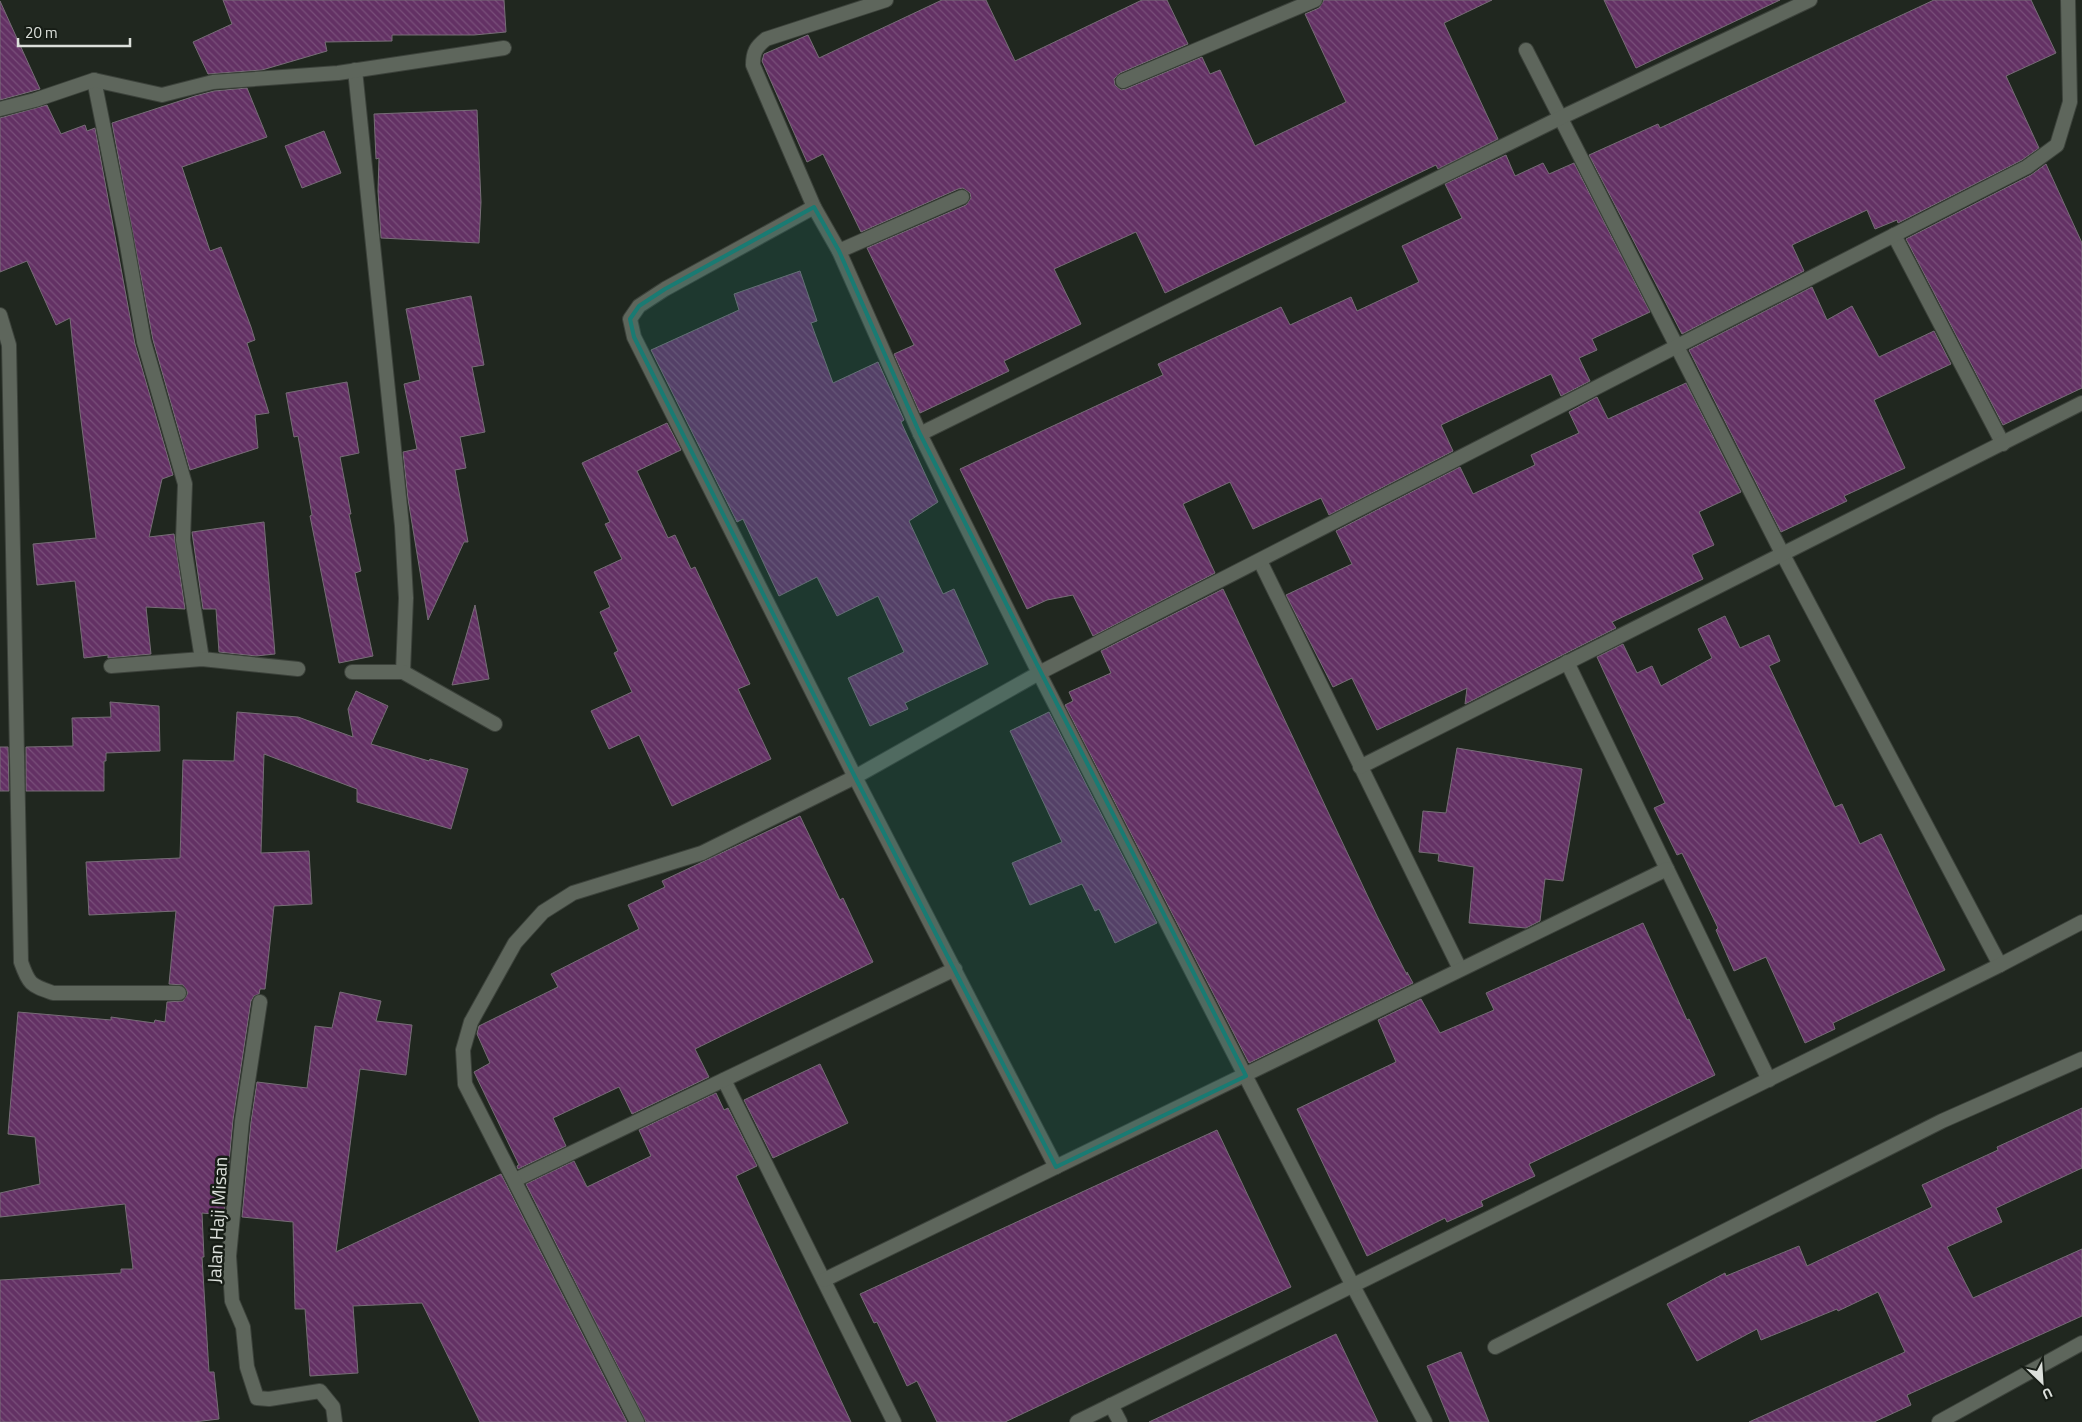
<svg xmlns="http://www.w3.org/2000/svg" width="2082" height="1422" font-family="'Titillium Web',sans-serif">
<style>
.building{fill:url(#building-back-hatch);stroke:#766d76}
.lines{fill:none;stroke-linecap:round;stroke-linejoin:round}
.minor-casing{stroke:#3c423b;stroke-width:16}
.minor{stroke:#5e665c;stroke-width:14}
.marked{fill:#197b73;fill-opacity:0.2;stroke:#197b73;stroke-width:4;stroke-linejoin:round}
.labels{text-anchor:middle;stroke-width:5;stroke-linejoin:round;paint-order:stroke}
.street-label{font-size:19px;fill:#dce0db;stroke:#171d16}
</style>
<defs>
<pattern id="building-back-hatch" width="6" height="6" patternUnits="userSpaceOnUse" patternTransform="scale(1.25)"><rect width="6" height="6" fill="#633164"/><path d="M-1 5l2 2M0 0l6 6M5-1l2 2" fill="none" stroke="#794f7a"/></pattern>
</defs>
<rect width="100%" height="100%" fill="#20271f"/>
<g class="building">
<polygon points="223,0 504,0 506,32 474,35 392,35 392,41 325,42 327,51 262,70 208,74 193,42 232,24"/>
<polygon points="942,0 986,0 1015,61 1142,0 1167,0 1188,44 1120,73 1114,79 1115,85 1121,90 1126,89 1202,57 1210,74 1220,70 1255,146 1346,102 1305,14 1319,8 1324,0 1492,0 1444,23 1498,139 1438,169 1436,165 1165,293 1136,232 1054,269 1081,324 1004,361 1009,371 920,413 894,354 914,345 867,248 966,205 971,198 970,193 963,188 958,189 861,232 823,154 807,162 762,61 764,54 808,35 819,58"/>
<polygon points="1604,0 1780,0 1636,68"/>
<polygon points="1934,0 2031,0 2056,53 2006,76 2039,148 2022,160 1898,223 1897,220 1875,229 1867,210 1792,245 1804,271 1682,334 1589,155 1658,124 1660,128"/>
<polygon points="0,1 40,89 0,100"/>
<polygon points="247,88 267,137 182,167 210,251 221,247 251,327 255,340 247,343 269,413 255,415 258,448 190,470 153,340 112,123 195,96 214,91"/>
<polygon points="47,105 61,134 85,125 87,131 95,128 135,344 173,475 162,479 149,537 174,534 185,609 146,607 151,654 108,658 108,655 84,658 75,581 37,585 33,544 96,538 80,412 70,318 56,325 27,261 0,272 0,118"/>
<polygon points="477,110 481,202 479,243 381,238 378,191 379,158 376,159 374,114"/>
<polygon points="324,131 341,173 302,188 285,146"/>
<polygon points="1506,155 1515,176 1543,163 1549,174 1574,163 1650,312 1592,339 1597,350 1579,358 1590,381 1561,396 1551,374 1441,425 1453,451 1329,515 1321,498 1253,529 1230,482 1183,504 1215,573 1093,636 1073,595 1047,600 1027,609 960,469 1163,375 1158,364 1281,307 1290,325 1351,297 1357,311 1419,282 1402,246 1462,218 1445,184"/>
<polygon points="2046,164 2082,243 2082,388 2003,425 1906,239 2031,175"/>
<polygon points="800,271 817,321 811,323 833,383 878,362 904,420 901,422 938,502 909,521 943,594 954,589 988,664 905,703 908,709 870,726 848,678 904,652 878,596 837,616 817,577 779,596 743,519 737,522 651,350 739,310 734,294"/>
<polygon points="1812,287 1827,320 1852,306 1879,357 1934,331 1951,364 1874,400 1905,468 1844,496 1847,501 1781,532 1689,350"/>
<polygon points="471,296 484,365 472,367 485,432 460,437 466,468 455,470 468,542 464,542 428,620 408,499 403,452 417,449 404,384 420,380 406,309"/>
<polygon points="347,382 359,453 340,457 351,514 349,514 361,571 355,573 373,656 339,663 310,516 312,515 298,436 294,437 286,393"/>
<polygon points="1686,383 1741,492 1699,512 1714,545 1692,555 1703,579 1612,622 1616,628 1465,704 1467,688 1377,730 1352,678 1333,687 1286,595 1352,564 1336,531 1460,467 1473,494 1535,465 1531,455 1579,433 1569,412 1597,397 1608,419"/>
<polygon points="667,423 681,450 637,471 668,538 675,535 691,569 695,567 750,684 738,689 771,759 672,806 639,735 609,749 591,711 632,692 614,653 618,651 600,612 610,607 594,572 622,559 605,524 610,522 582,463"/>
<polygon points="264,522 275,654 256,656 219,652 216,609 203,609 192,532"/>
<polygon points="1223,589 1377,916 1407,975 1407,972 1413,983 1249,1063 1065,705 1073,701 1069,692 1111,673 1101,651"/>
<polygon points="475,605 489,679 452,685"/>
<polygon points="1725,616 1740,648 1769,635 1780,661 1769,666 1835,807 1842,804 1860,844 1881,834 1945,970 1833,1023 1835,1029 1805,1043 1766,957 1734,971 1716,930 1718,928 1682,853 1677,855 1654,808 1665,803 1597,657 1623,644 1637,673 1652,666 1661,686 1712,658 1698,629"/>
<polygon points="356,691 388,706 371,744 429,761 430,759 468,769 451,829 357,802 357,789 264,754 261,853 309,851 312,904 274,906 265,989 260,989 259,994 254,996 251,1001 233,1120 224,1215 202,1213 204,1257 202,1257 209,1372 214,1372 219,1419 194,1422 0,1422 0,1280 121,1273 121,1269 133,1269 125,1204 0,1217 0,1193 40,1184 35,1137 8,1134 18,1012 111,1020 111,1017 154,1023 155,1020 165,1022 167,1002 183,1001 188,993 183,985 169,984 176,911 89,915 86,862 180,858 183,760 234,761 237,712 298,717 353,737 348,709"/>
<polygon points="110,702 159,706 160,751 106,753 106,761 104,761 104,791 26,791 26,747 73,746 72,718 111,717"/>
<polygon points="1049,712 1157,923 1115,943 1099,909 1095,911 1082,884 1030,905 1012,863 1062,842 1010,731"/>
<polygon points="0,747 8,747 9,791 0,791"/>
<polygon points="1457,748 1582,769 1563,881 1545,879 1540,921 1526,928 1469,923 1474,867 1438,861 1439,854 1419,852 1423,811 1446,813"/>
<polygon points="800,816 840,900 843,898 873,962 695,1049 709,1077 632,1114 619,1087 553,1118 566,1146 518,1169 517,1166 519,1165 474,1072 490,1063 477,1034 479,1026 558,987 551,974 639,929 628,905 665,887 662,881"/>
<polygon points="1643,923 1687,1020 1689,1019 1715,1075 1529,1164 1535,1176 1481,1201 1483,1206 1447,1222 1445,1218 1367,1256 1297,1109 1396,1062 1378,1020 1421,999 1440,1033 1494,1010 1486,993"/>
<polygon points="340,992 381,1001 376,1021 412,1025 406,1075 360,1069 336,1252 501,1174 627,1422 480,1422 422,1303 353,1306 358,1373 310,1376 305,1309 295,1309 293,1222 242,1217 251,1122 257,1082 307,1088 315,1026 332,1028"/>
<polygon points="820,1064 848,1123 773,1158 744,1100"/>
<polygon points="716,1093 724,1110 728,1108 757,1166 736,1176 851,1422 646,1422 526,1184 574,1161 587,1187 651,1156 639,1130"/>
<polygon points="2082,1108 2082,1168 1996,1208 2002,1222 1947,1247 1973,1298 2082,1249 2082,1316 1907,1395 1911,1405 1874,1422 1749,1422 1905,1352 1878,1292 1838,1311 1837,1309 1761,1340 1757,1329 1697,1361 1667,1304 1725,1273 1726,1276 1799,1246 1807,1266 1932,1207 1922,1185 1998,1150 1997,1147"/>
<polygon points="1217,1130 1291,1287 1005,1422 937,1422 917,1381 907,1386 877,1322 874,1323 860,1294"/>
<polygon points="1336,1334 1378,1422 1149,1422 1245,1377"/>
<polygon points="1461,1352 1489,1422 1450,1422 1427,1366"/>
</g>
<g class="lines">
<g class="minor-casing">
<g id="minor">
<path d="M 886,0 L 766,39 C 756,47 753,52 753,65 L 814,207 L 839,251 L 920,434 L 1039,673 L 1353,1286 L 1425,1422"/>
<polyline points="1526,50 1782,553 2000,965"/>
<polyline points="355,70 402,526 406,598 403,672"/>
<polyline points="94,80 125,234 144,342 185,484 183,540 202,659"/>
<polyline points="1123,81 1315,0"/>
<polyline points="0,109 35,100 94,80 162,95 213,82 338,73 504,48"/>
<polyline points="814,207 665,289 639,306 630,319 634,337 855,777 1056,1167"/>
<polyline points="1894,235 2003,444"/>
<polyline points="839,251 962,197"/>
<path d="M 0,315 L 9,345 L 21,962 C 29,985 31,985 53,993 L 179,993"/>
<polyline points="920,434 1560,118 1810,0"/>
<polyline points="1260,561 1460,969"/>
<polyline points="1567,662 1769,1080"/>
<polyline points="111,666 202,659 298,669"/>
<polyline points="352,672 403,672 495,724"/>
<polyline points="1360,767 2082,403"/>
<polyline points="260,1002 242,1121 229,1256 232,1301 243,1327 247,1367 257,1398 269,1399 320,1391 333,1407 335,1422"/>
<polyline points="724,1080 894,1422"/>
<polyline points="515,1180 955,969"/>
<polyline points="824,1280 1667,869"/>
<polyline points="1495,1347 1942,1121 2082,1059"/>
<polyline points="1111,1405 1120,1422"/>
<polyline points="637,1422 465,1084 463,1050 471,1022 515,943 543,912 573,893 702,853 855,777 1039,673 2027,167 2057,145 2070,102 2068,0"/>
<polyline points="1077,1422 2000,965 2082,922"/>
<polyline points="1939,1422 2082,1343"/>
</g>
</g>
<use href="#minor" class="minor"/>
</g>
<path class="marked" d="M 814,207 L 839,251 L 920,434 L 1246,1076 L 1056,1167 L 855,777 L 634,337 L 630,319 L 639,306 L 665,289 Z"/>
<g class="labels">
<g class="street-label">
<text transform="translate(217 1220) rotate(-87)" y="7">Jalan Haji Misan</text>
</g>
</g>
<g transform="translate(2042 1382) rotate(155)" stroke="#171d16" stroke-width="4" paint-order="stroke">
<path d="M0-4L9 19L0 12L-9 19Z" fill="#dce0db"/>
<text y="-8" font-size="14" font-weight="bold" text-anchor="middle" fill="#dce0db">U</text>
</g>
<path d="M18 38v8h112v-8" fill="none" stroke="#dce0db" stroke-width="2.5"/>
<text x="25" y="38" font-size="15" fill="#dce0db" stroke="#171d16" stroke-width="4" paint-order="stroke">20 m</text>
</svg>
